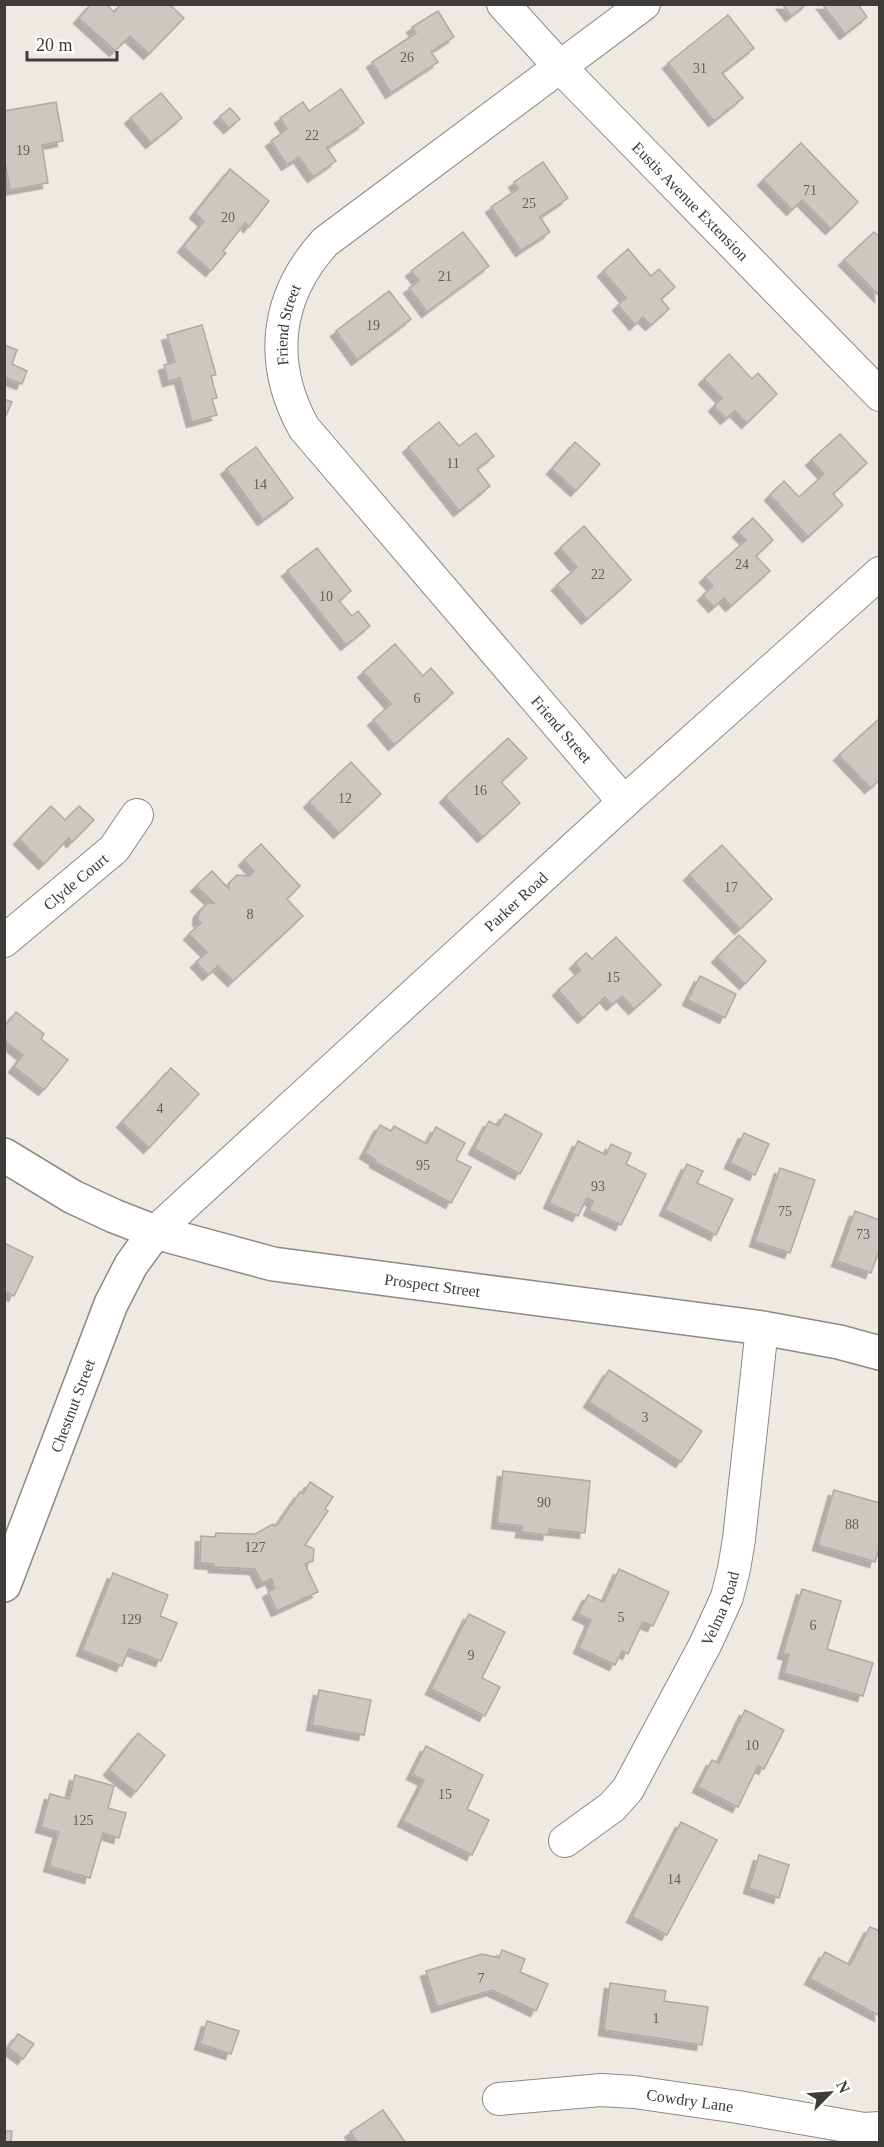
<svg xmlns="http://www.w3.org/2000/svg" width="884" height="2147" font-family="'Times New Roman',serif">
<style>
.building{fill:#ccc7c0;stroke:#afaaa4;stroke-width:1.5;filter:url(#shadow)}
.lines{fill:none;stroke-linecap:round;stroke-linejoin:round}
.street-casing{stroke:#8e8983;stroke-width:34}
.secondary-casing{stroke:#8e8983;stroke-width:36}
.street{stroke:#fff;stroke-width:32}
.secondary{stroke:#fff;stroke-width:33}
.labels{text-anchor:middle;stroke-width:4.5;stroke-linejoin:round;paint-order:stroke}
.number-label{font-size:14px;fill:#625f5b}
.street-label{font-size:16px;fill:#3e3c39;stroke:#fff}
</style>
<defs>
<filter id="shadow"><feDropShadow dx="-5.5" dy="5.5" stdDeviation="0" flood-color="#0004"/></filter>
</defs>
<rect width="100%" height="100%" fill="#efe9e3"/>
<g class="building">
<polygon points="91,4 106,4 114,12 121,4 169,4 184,18 149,54 130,36 115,51 79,18"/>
<polygon points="782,4 807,4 791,16"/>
<polygon points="822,4 858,4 867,17 845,34"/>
<polygon points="438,11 454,37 431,52 438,62 391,93 372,62 416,33 412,27"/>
<polygon points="728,15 754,48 722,73 743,98 714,121 668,63"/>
<polygon points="341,89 364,123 327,148 336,161 313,177 299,157 287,165 271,141 287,129 280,118 303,102 309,111"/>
<polygon points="161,93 182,118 151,143 130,118"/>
<polygon points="56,102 63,141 42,145 48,183 10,190 4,156 4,111"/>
<polygon points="230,108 240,119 229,128 219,117"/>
<polygon points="801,143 858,202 831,229 802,200 792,210 763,180"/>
<polygon points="543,162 568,198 540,217 550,232 521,251 491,207 518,189 514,182"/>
<polygon points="230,169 269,201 249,227 245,223 223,251 226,253 211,271 183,247 204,221 195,213"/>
<polygon points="463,232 489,266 427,312 409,288 419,281 411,271"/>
<polygon points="874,232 880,237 880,297 844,260"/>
<polygon points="628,249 651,276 659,269 675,287 661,299 669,309 651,325 643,317 635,325 618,305 626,298 603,271"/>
<polygon points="389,291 411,319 357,360 336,331"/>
<polygon points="202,325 216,375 211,376 217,398 212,399 217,415 192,422 180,378 168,381 164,365 175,362 167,335"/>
<polygon points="4,345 17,350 12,364 27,371 22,384 6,378 4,382"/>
<polygon points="729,354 752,379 758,373 777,394 747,423 735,411 726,419 714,406 722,398 704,379"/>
<polygon points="4,399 12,402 4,420"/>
<polygon points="439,422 459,446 476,433 494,456 477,469 490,486 459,511 408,447"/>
<polygon points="840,434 867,463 833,494 843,505 808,537 770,495 784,481 799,497 824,474 811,460"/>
<polygon points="575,442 600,464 576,491 552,469"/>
<polygon points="256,447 293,498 263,520 226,469"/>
<polygon points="753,518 773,540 756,556 770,571 731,606 724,598 714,607 703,595 713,586 705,577 746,540 738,532"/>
<polygon points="584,526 631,580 587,619 557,585 577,567 560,548"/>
<polygon points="317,548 351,591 339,601 352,616 358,611 370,626 346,645 287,571"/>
<polygon points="395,644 423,676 431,668 453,693 394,745 373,720 391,704 363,672"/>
<polygon points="879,719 880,780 870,788 839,755"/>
<polygon points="508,738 527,758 501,782 520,803 483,837 445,797"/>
<polygon points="351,762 381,794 339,833 309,802"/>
<polygon points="51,806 65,820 79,806 94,820 72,842 69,838 44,864 19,839"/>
<polygon points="261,844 300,886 287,899 303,916 233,981 218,966 208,975 196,962 207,952 189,934 201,923 198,920 199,912 207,903 214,903 196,886 212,871 229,889 229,883 237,875 250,876 254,871 244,860"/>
<polygon points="722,845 772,899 740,929 689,875"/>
<polygon points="739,935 766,961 745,984 717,957"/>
<polygon points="616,937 661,985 634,1009 622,996 612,1005 605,997 583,1018 558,990 581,970 575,963 586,953 592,959"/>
<polygon points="700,976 736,994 725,1018 688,1000"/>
<polygon points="16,1012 44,1034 41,1039 68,1060 44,1090 14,1067 23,1055 4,1040 4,1027"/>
<polygon points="171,1068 199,1094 149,1148 122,1122"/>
<polygon points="505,1114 542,1134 520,1174 474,1149 489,1121 498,1126"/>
<polygon points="380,1125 391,1131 394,1126 427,1144 436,1127 465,1143 456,1160 471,1167 451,1203 375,1162 376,1160 365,1153"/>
<polygon points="744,1133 769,1144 755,1175 730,1163"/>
<polygon points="578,1141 606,1155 611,1144 631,1153 626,1164 646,1174 621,1225 589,1210 593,1201 587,1198 578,1216 549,1203"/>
<polygon points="687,1164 703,1171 697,1183 733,1199 716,1235 665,1210"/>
<polygon points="780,1168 815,1180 790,1253 755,1241"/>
<polygon points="855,1211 880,1220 880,1248 871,1273 837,1261"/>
<polygon points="4,1243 33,1257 14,1296 4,1291"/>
<polygon points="609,1370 702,1431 681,1462 589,1402"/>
<polygon points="503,1471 590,1481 585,1533 549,1529 548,1535 521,1532 522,1526 497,1523"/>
<polygon points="310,1482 333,1497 325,1509 328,1511 305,1545 314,1549 313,1561 305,1564 318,1592 277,1611 268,1592 275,1588 271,1579 262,1583 255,1569 214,1567 214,1564 200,1563 201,1536 215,1537 216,1533 255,1534 273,1524 274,1526 278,1524 300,1492 303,1494"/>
<polygon points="834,1490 880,1503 880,1546 875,1562 818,1545"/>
<polygon points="619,1569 669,1592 653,1626 643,1622 628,1654 622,1651 615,1665 579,1648 591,1620 578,1614 588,1595 604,1602"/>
<polygon points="113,1573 168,1595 160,1616 177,1623 161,1661 129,1649 122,1666 82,1650"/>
<polygon points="802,1589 841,1601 827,1649 873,1663 863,1696 784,1673 789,1655 783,1653"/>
<polygon points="469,1614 505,1632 482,1678 500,1687 485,1716 431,1689"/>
<polygon points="319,1690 371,1700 364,1735 312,1725"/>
<polygon points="745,1710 784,1730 764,1769 758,1766 738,1807 698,1787 712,1760 719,1763"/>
<polygon points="138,1733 165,1755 136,1792 109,1770"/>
<polygon points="426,1746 483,1775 467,1809 489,1820 472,1855 403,1821 424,1780 412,1774"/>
<polygon points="75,1775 114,1786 108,1808 126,1813 119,1838 103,1833 90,1878 49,1866 59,1832 41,1827 50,1794 69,1799"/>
<polygon points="681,1822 717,1840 667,1935 632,1917"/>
<polygon points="759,1855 789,1865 779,1898 749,1888"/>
<polygon points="870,1927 880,1931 880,2016 810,1979 825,1952 850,1965"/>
<polygon points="502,1950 525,1959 520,1972 548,1984 536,2011 492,1990 437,2007 426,1971 482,1954 499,1958"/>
<polygon points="610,1983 666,1991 664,2001 708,2007 702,2045 604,2030"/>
<polygon points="207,2021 239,2031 231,2054 200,2044"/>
<polygon points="18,2034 34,2044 23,2059 8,2048"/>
<polygon points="383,2110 405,2142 357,2142 350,2132"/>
<polygon points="4,2131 12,2131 11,2142 4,2142"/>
</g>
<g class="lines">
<g class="street-casing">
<g id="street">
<path id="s1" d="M 503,4 L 561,68 L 880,395"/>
<path id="s2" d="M 624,802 L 304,428 C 268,363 275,297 325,242 L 644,4"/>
<path id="s3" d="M 4,941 L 114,849 L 137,815"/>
<path id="s4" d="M 155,1232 L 624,802 L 880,573"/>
<path id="s5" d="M 565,1841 L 612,1807 L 628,1789 L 705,1645 L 718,1617 L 727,1597 L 734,1569 L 739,1539 L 762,1328"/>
<path id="s6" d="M 499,2099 L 601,2090 L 634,2092 L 738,2107 L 864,2129 L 880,2128"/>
</g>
</g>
<g class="secondary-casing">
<g id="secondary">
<path id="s7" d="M 4,1155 L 73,1197 L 114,1216 L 155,1232 L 273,1264 L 762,1328 L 839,1342 L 880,1353"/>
<path id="s8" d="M 4,1585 L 111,1304 L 131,1265 L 155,1232"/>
</g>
</g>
<use href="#street" class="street"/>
<use href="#secondary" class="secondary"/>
</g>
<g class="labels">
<g class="number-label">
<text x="407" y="62">26</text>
<text x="700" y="73">31</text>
<text x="312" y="140">22</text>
<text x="23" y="155">19</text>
<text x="810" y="195">71</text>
<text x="529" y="208">25</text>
<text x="228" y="222">20</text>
<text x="445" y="281">21</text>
<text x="373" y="330">19</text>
<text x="453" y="468">11</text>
<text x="260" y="489">14</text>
<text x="742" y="569">24</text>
<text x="598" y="579">22</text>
<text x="326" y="601">10</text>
<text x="417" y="703">6</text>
<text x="480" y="795">16</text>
<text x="345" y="803">12</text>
<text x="731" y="892">17</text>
<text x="250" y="919">8</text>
<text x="613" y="982">15</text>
<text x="160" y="1113">4</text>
<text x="423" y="1170">95</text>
<text x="598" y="1191">93</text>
<text x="785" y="1216">75</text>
<text x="863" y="1239">73</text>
<text x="645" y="1422">3</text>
<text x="544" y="1507">90</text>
<text x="852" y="1529">88</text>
<text x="255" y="1552">127</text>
<text x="621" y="1622">5</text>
<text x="131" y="1624">129</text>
<text x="813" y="1630">6</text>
<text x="471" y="1660">9</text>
<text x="752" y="1750">10</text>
<text x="445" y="1799">15</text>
<text x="83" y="1825">125</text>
<text x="674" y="1884">14</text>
<text x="481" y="1983">7</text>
<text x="656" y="2023">1</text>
</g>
<g class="street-label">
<text dy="6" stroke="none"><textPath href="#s1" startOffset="272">Eustis Avenue Extension</textPath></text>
<text dy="6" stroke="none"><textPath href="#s2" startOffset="600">Friend Street</textPath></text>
<text transform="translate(562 729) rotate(49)" y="6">Friend Street</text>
<text dy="6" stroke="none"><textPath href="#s3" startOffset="93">Clyde Court</textPath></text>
<text dy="6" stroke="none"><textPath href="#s4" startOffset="489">Parker Road</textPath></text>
<text dy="6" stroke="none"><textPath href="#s7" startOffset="453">Prospect Street</textPath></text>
<text dy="6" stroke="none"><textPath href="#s8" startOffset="192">Chestnut Street</textPath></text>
<text dy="6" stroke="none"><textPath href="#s5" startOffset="285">Velma Road</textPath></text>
<text dy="6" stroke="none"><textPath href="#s6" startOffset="192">Cowdry Lane</textPath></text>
</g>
</g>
<rect width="884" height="2147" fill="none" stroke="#3e3c39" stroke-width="12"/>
<g transform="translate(830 2093) rotate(65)" stroke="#ffffff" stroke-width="4.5" paint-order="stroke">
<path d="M0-4.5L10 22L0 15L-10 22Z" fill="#3e3c39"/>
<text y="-9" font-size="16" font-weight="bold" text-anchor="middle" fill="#3e3c39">N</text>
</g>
<path d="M27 51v9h90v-9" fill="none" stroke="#3e3c39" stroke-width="3"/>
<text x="36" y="51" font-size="18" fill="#3e3c39" stroke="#ffffff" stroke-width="4.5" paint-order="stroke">20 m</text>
</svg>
